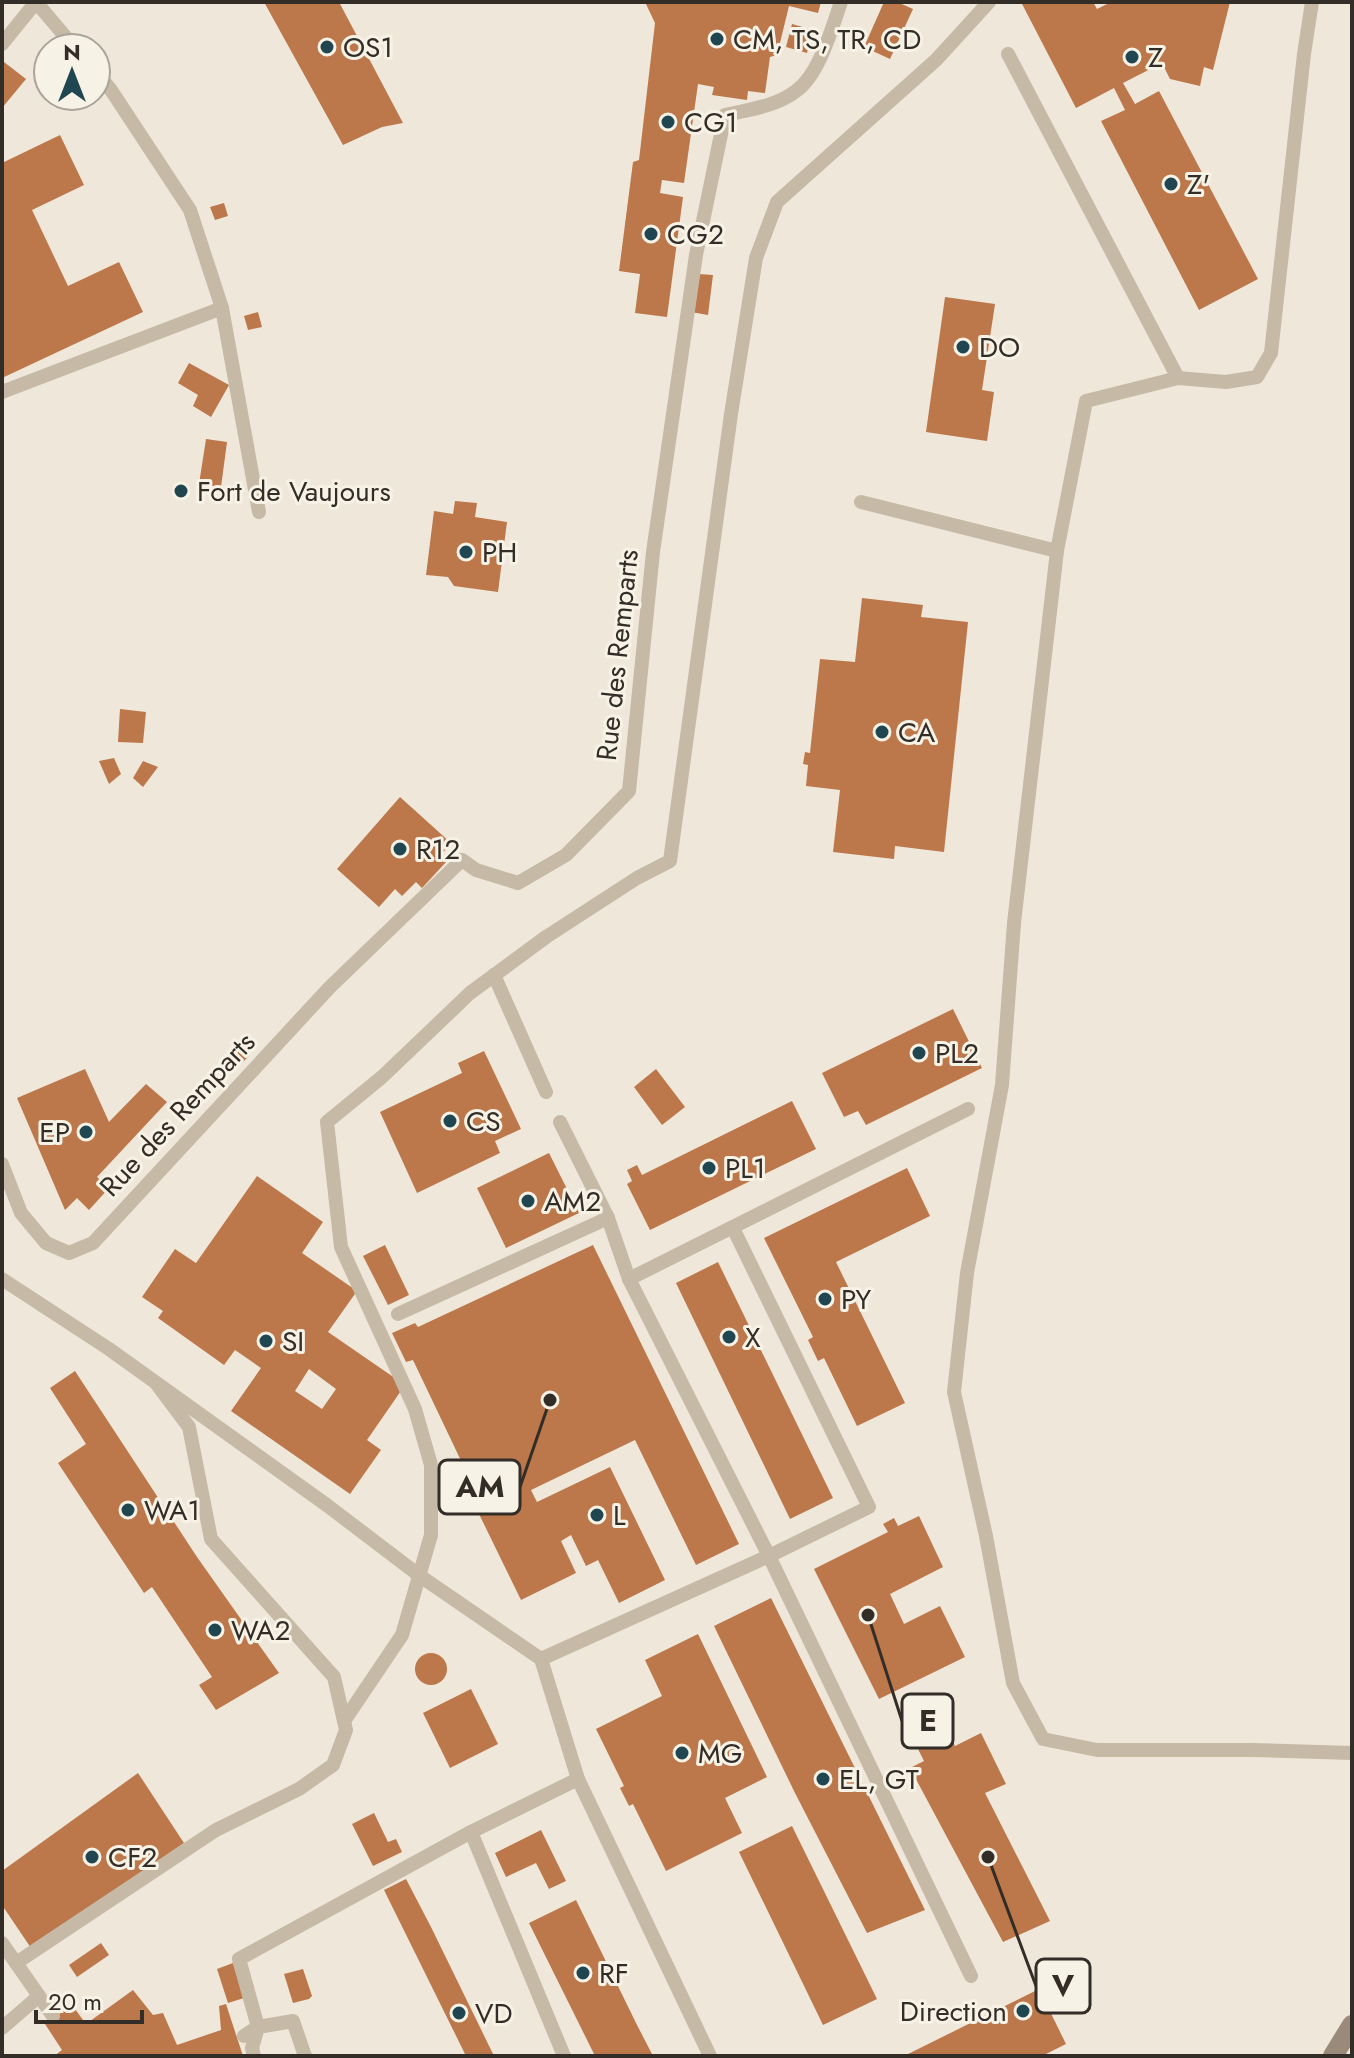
<svg xmlns="http://www.w3.org/2000/svg" width="1354" height="2058" font-family="Jost,sans-serif">
<style>
.building{fill:#bc774b;fill-rule:evenodd}
.lines{fill:none;stroke-linecap:round;stroke-linejoin:round}
.lane{stroke:#c6baa7;stroke-width:14}
.secondary{stroke:#998a79;stroke-width:20}
.poi-dot{fill:#204751;stroke:#f7f2e6;stroke-width:3}
.labels{text-anchor:middle;stroke-width:6;stroke-linejoin:round;paint-order:stroke}
.poi-label{font-size:28px;fill:#332d27;stroke:#f7f2e6;text-anchor:start}
.street-label{font-size:28px;fill:#332d27;stroke:#f7f2e6}
.leader{fill:none;stroke:#332d27;stroke-width:3}
.callout-dot{fill:#332d27;stroke:#f7f2e6;stroke-width:3}
.callout{fill:#f7f2e6;stroke:#332d27;stroke-width:3}
.callout-label{font-size:30px;text-anchor:middle;font-weight:bold;fill:#332d27}
</style>
<rect width="100%" height="100%" fill="#efe8da"/>
<g class="building">
<polygon points="264,2 339,2 403,123 382,127 343,145"/>
<polygon points="645,2 821,2 818,13 789,6 777,55 770,57 765,93 748,91 747,100 712,95 714,87 698,84 684,183 662,180 660,193 683,197 667,317 635,313 640,274 619,271 633,162 639,160 655,23"/>
<polygon points="884,2 897,2 913,9 890,59 864,47"/>
<polygon points="1021,2 1093,2 1097,9 1111,2 1230,2 1213,70 1204,67 1200,86 1170,79 1162,63 1123,83 1135,104 1159,91 1258,279 1199,310 1101,121 1125,110 1114,88 1076,108"/>
<polygon points="792,24 813,30 807,53 786,47"/>
<polygon points="4,62 26,79 2,108 2,64"/>
<polygon points="60,135 84,185 32,210 68,286 119,262 143,312 2,378 2,163"/>
<polygon points="224,203 228,216 215,220 210,207"/>
<polygon points="698,274 713,275 708,315 691,312"/>
<polygon points="945,297 995,304 982,390 994,392 987,441 926,432"/>
<polygon points="258,312 262,327 248,330 244,316"/>
<polygon points="189,363 229,385 211,417 193,406 198,395 178,383"/>
<polygon points="206,439 227,442 221,487 199,484"/>
<polygon points="455,501 477,503 475,517 507,522 498,592 454,586 448,577 426,575 434,511 453,514"/>
<polygon points="862,598 923,605 921,617 968,622 944,852 895,846 894,859 833,852 840,790 806,786 808,765 803,764 805,752 810,753 820,659 855,662"/>
<polygon points="120,709 146,712 143,743 118,742"/>
<polygon points="114,758 121,774 109,784 99,761"/>
<polygon points="143,761 158,767 143,787 133,778"/>
<polygon points="400,797 451,843 441,855 447,861 422,888 416,882 402,896 395,889 379,907 337,869"/>
<polygon points="953,1009 982,1068 866,1125 858,1111 844,1117 822,1073"/>
<polygon points="239,1046 250,1055 241,1064 231,1054"/>
<polygon points="484,1051 521,1129 495,1141 500,1153 417,1193 380,1112 462,1073 458,1063"/>
<polygon points="85,1069 109,1122 146,1084 167,1102 97,1177 109,1188 89,1210 77,1198 65,1210 17,1098"/>
<polygon points="656,1069 685,1107 662,1125 634,1087"/>
<polygon points="792,1101 816,1149 650,1230 627,1184 632,1181 627,1170 637,1165 642,1175"/>
<polygon points="549,1153 579,1213 506,1248 477,1188"/>
<polygon points="907,1168 930,1216 836,1262 905,1403 857,1426 824,1358 818,1361 808,1340 813,1337 764,1238"/>
<path d="M 257,1176 L 323,1222 L 302,1253 L 357,1291 L 328,1332 L 405,1385 L 367,1440 L 381,1450 L 350,1494 L 231,1411 L 261,1368 L 235,1350 L 224,1365 L 158,1318 L 163,1311 L 142,1297 L 175,1249 L 196,1263 ZM 309,1369 L 336,1389 L 322,1409 L 295,1391 Z"/>
<polygon points="385,1245 409,1295 388,1305 363,1256"/>
<polygon points="593,1245 739,1544 696,1565 635,1440 531,1490 537,1502 610,1467 665,1580 619,1603 598,1560 586,1566 571,1535 561,1541 576,1573 521,1600 479,1514 485,1511 413,1360 406,1362 392,1333 415,1323 418,1327"/>
<polygon points="718,1262 833,1498 790,1519 676,1283"/>
<polygon points="75,1371 197,1557 279,1673 216,1710 199,1685 212,1677 152,1587 144,1593 58,1463 86,1444 50,1388"/>
<polygon points="919,1516 943,1567 890,1594 904,1624 940,1606 965,1657 879,1699 814,1569 888,1532 883,1524 894,1518 898,1526"/>
<polygon points="771,1598 925,1910 867,1933 795,1793 714,1626"/>
<polygon points="698,1634 767,1777 725,1798 742,1833 666,1871 633,1804 629,1806 620,1788 624,1786 596,1729 662,1696 645,1660"/>
<circle cx="431" cy="1669" r="16"/>
<polygon points="471,1689 498,1744 450,1768 423,1713"/>
<polygon points="948,1732 955,1746 981,1733 1006,1784 985,1793 1050,1921 1003,1942 910,1768 924,1761 917,1747"/>
<polygon points="138,1773 184,1843 31,1948 2,1905 2,1871"/>
<polygon points="374,1813 388,1842 396,1839 402,1852 373,1866 352,1824"/>
<polygon points="792,1826 877,1999 823,2025 739,1852"/>
<polygon points="541,1830 566,1881 549,1889 536,1863 506,1877 495,1853"/>
<polygon points="406,1879 431,1927 494,2056 466,2056 384,1890"/>
<polygon points="576,1900 636,2023 653,2056 595,2056 529,1923"/>
<polygon points="101,1943 109,1955 77,1977 69,1965"/>
<polygon points="233,1963 244,1998 228,2003 217,1969"/>
<polygon points="303,1969 312,1996 309,1999 293,2003 284,1974"/>
<polygon points="1039,1989 1066,2044 1042,2056 904,2056"/>
<polygon points="133,1990 153,2015 163,2013 177,2045 221,2030 219,2006 226,2004 243,2056 131,2056 130,2054 127,2056 54,2056 62,2050 45,2024 72,2005 86,2024"/>
</g>
<g class="lines">
<g class="lane">
<polyline points="36,2 75,48"/>
<polyline points="1312,2 1304,54 1271,353 1257,377 1226,382 1178,378 1086,401 1057,551 1014,923 1002,1085 967,1273 954,1392 986,1536 1013,1683 1043,1739 1097,1750 1252,1750 1352,1753"/>
<polyline points="2,44 36,2"/>
<polyline points="1008,54 1178,378"/>
<polyline points="96,72 111,90 190,210 222,308 259,512"/>
<polyline points="2,392 222,308"/>
<polyline points="861,502 1057,551"/>
<polyline points="494,975 546,1092"/>
<polyline points="560,1122 608,1218 629,1279 769,1556 971,1976"/>
<path d="M 2,1164 L 21,1213 L 46,1243 L 69,1253 L 93,1243 L 330,987 L 462,860 L 476,870 L 518,883 L 566,855 L 629,791 L 653,552 L 696,255 L 725,115 C 748,110 777,106 796,91 C 819,75 832,28 841,2"/>
<polyline points="2,1279 109,1349 328,1506 420,1576 541,1659"/>
<polyline points="629,1279 968,1109"/>
<polyline points="398,1314 608,1218"/>
<polyline points="344,1721 402,1635 431,1535 431,1465 415,1409 341,1247 327,1122 382,1077 470,993 546,937 637,878 670,861 731,414 756,258 777,202 936,60 989,2"/>
<polyline points="471,1832 564,2056"/>
<polyline points="2,1943 53,2016"/>
<polyline points="16,1963 216,1830 299,1789 333,1765 346,1730 334,1677 211,1539 189,1427 156,1383"/>
<polyline points="2,2028 38,1997"/>
<polyline points="244,2036 258,2027 293,2021 305,2056"/>
<polyline points="254,2056 252,2048 258,2027 239,1959 471,1832 578,1779"/>
<polyline points="710,2056 578,1779 541,1659 769,1556 869,1507 733,1228"/>
</g>
<polyline class="secondary" points="1333,2056 1352,2025"/>
</g>
<g class="poi-dot">
<circle cx="717" cy="39" r="8"/>
<circle cx="327" cy="47" r="8"/>
<circle cx="1132" cy="57" r="8"/>
<circle cx="668" cy="122" r="8"/>
<circle cx="1171" cy="184" r="8"/>
<circle cx="651" cy="234" r="8"/>
<circle cx="963" cy="347" r="8"/>
<circle cx="181" cy="491" r="8"/>
<circle cx="466" cy="552" r="8"/>
<circle cx="882" cy="732" r="8"/>
<circle cx="400" cy="849" r="8"/>
<circle cx="919" cy="1053" r="8"/>
<circle cx="450" cy="1121" r="8"/>
<circle cx="86" cy="1132" r="8"/>
<circle cx="709" cy="1168" r="8"/>
<circle cx="528" cy="1201" r="8"/>
<circle cx="825" cy="1299" r="8"/>
<circle cx="729" cy="1337" r="8"/>
<circle cx="266" cy="1341" r="8"/>
<circle cx="128" cy="1510" r="8"/>
<circle cx="597" cy="1515" r="8"/>
<circle cx="215" cy="1630" r="8"/>
<circle cx="682" cy="1753" r="8"/>
<circle cx="823" cy="1779" r="8"/>
<circle cx="92" cy="1857" r="8"/>
<circle cx="583" cy="1973" r="8"/>
<circle cx="1023" cy="2011" r="8"/>
<circle cx="459" cy="2013" r="8"/>
</g>
<g class="labels">
<g class="poi-label">
<text x="733" y="49">CM, TS, TR, CD</text>
<text x="343" y="57">OS1</text>
<text x="1148" y="67">Z</text>
<text x="684" y="132">CG1</text>
<text x="1187" y="194">Z'</text>
<text x="667" y="244">CG2</text>
<text x="979" y="357">DO</text>
<text x="197" y="501">Fort de Vaujours</text>
<text x="482" y="562">PH</text>
<text x="898" y="742">CA</text>
<text x="416" y="859">R12</text>
<text x="935" y="1063">PL2</text>
<text x="466" y="1131">CS</text>
<text x="70" y="1142" text-anchor="end">EP</text>
<text x="725" y="1178">PL1</text>
<text x="544" y="1211">AM2</text>
<text x="841" y="1309">PY</text>
<text x="745" y="1347">X</text>
<text x="282" y="1351">SI</text>
<text x="144" y="1520">WA1</text>
<text x="613" y="1525">L</text>
<text x="231" y="1640">WA2</text>
<text x="698" y="1763">MG</text>
<text x="839" y="1789">EL, GT</text>
<text x="108" y="1867">CF2</text>
<text x="599" y="1983">RF</text>
<text x="1007" y="2021" text-anchor="end">Direction</text>
<text x="475" y="2023">VD</text>
</g>
<g class="street-label">
<text transform="translate(617 655) rotate(-84)" y="10">Rue des Remparts</text>
<text transform="translate(177 1114) rotate(-47)" y="10">Rue des Remparts</text>
</g>
</g>
<path class="leader" d="M550 1400L520 1487M868 1615L902 1721M988 1857L1036 1986"/>
<g class="callout-dot">
<circle cx="550" cy="1400" r="8"/>
<circle cx="868" cy="1615" r="8"/>
<circle cx="988" cy="1857" r="8"/>
</g>
<g class="callout">
<rect x="439" y="1460" width="81" height="54" rx="8"/>
<rect x="902" y="1694" width="51" height="54" rx="8"/>
<rect x="1036" y="1959" width="54" height="54" rx="8"/>
</g>
<g class="callout-label">
<text x="480" y="1497">AM</text>
<text x="928" y="1731">E</text>
<text x="1063" y="1996">V</text>
</g>
<rect width="1354" height="2058" fill="none" stroke="#332d27" stroke-width="8"/>
<g transform="translate(72 72)"><circle r="38" fill="#f7f2e6" stroke="#a9a39a" stroke-width="2"/>
<path d="M0-6L14 30L0 20L-14 30Z" fill="#204751"/>
<text y="-12" font-size="22" font-weight="bold" text-anchor="middle" fill="#332d27">N</text>
</g>
<path d="M36 2010v12h106v-12" fill="none" stroke="#332d27" stroke-width="4"/>
<text x="48" y="2010" font-size="24" fill="#332d27" stroke="#f7f2e6" stroke-width="6" paint-order="stroke">20 m</text>
</svg>
